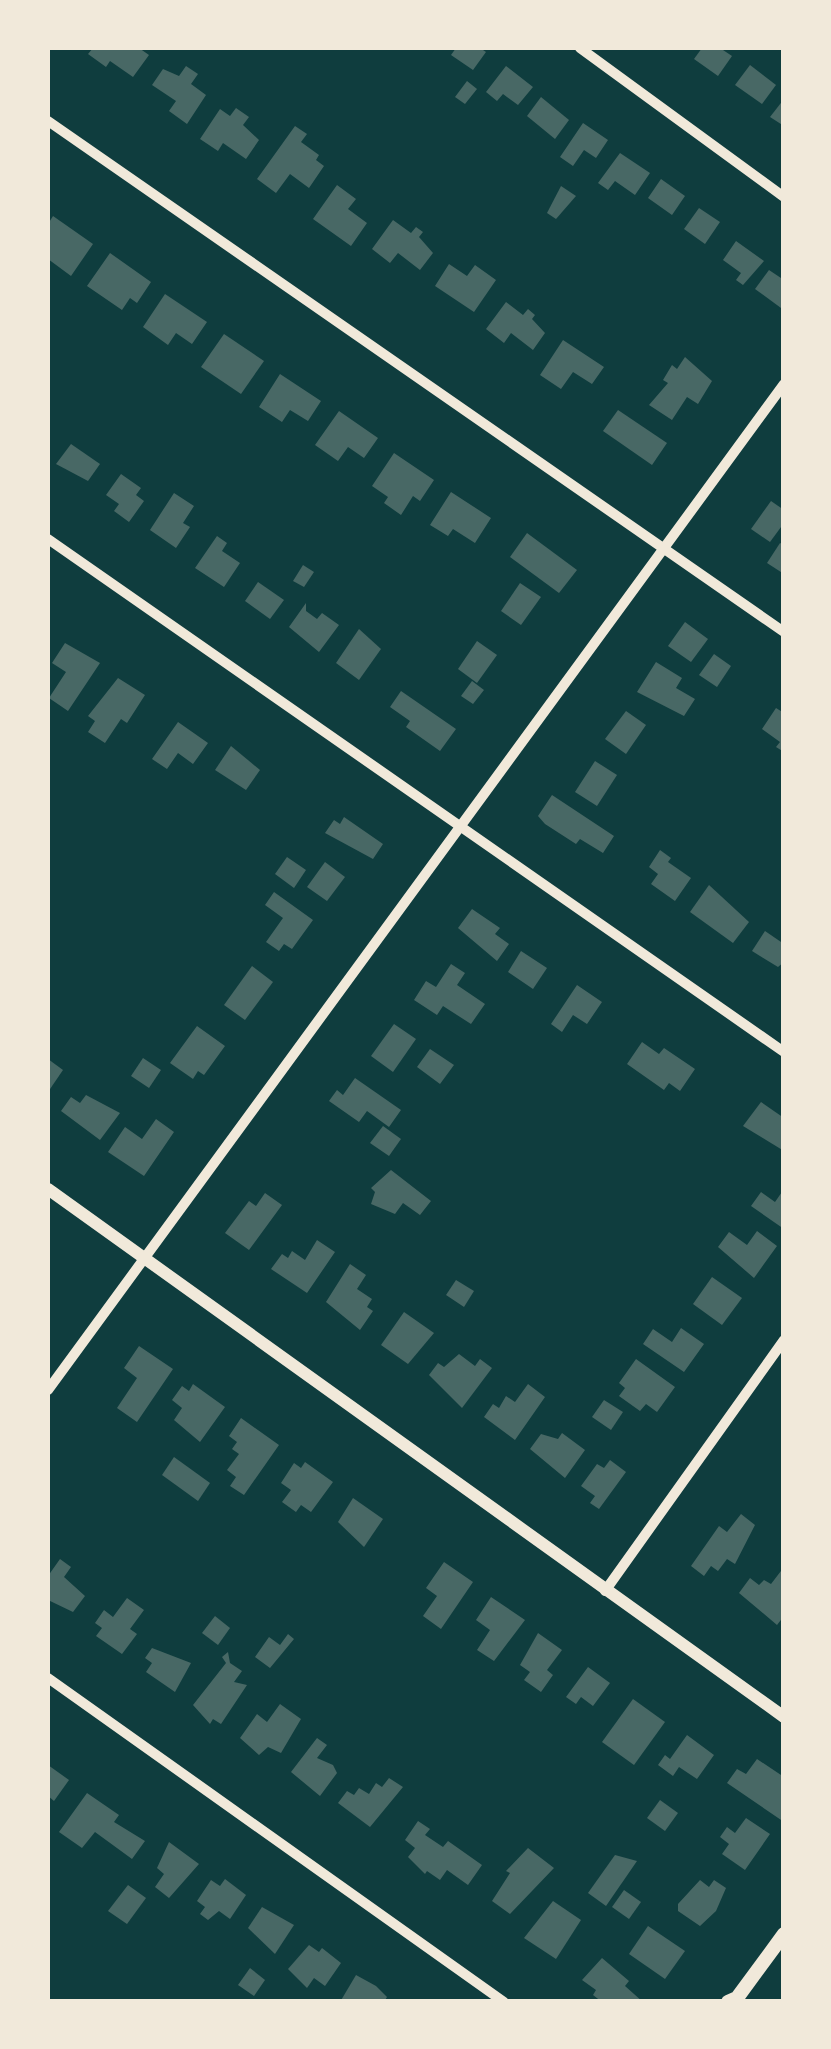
<svg xmlns="http://www.w3.org/2000/svg" width="831" height="2049" font-family="Commissioner,sans-serif">
<style>
.building{fill:#486865}
.lines{fill:none;stroke-linecap:round;stroke-linejoin:round}
.minor{stroke:#f1e9da;stroke-width:10}
.tertiary{stroke:#f1e9da;stroke-width:12}
.secondary{stroke:#f1e9da;stroke-width:14}
</style>
<rect width="100%" height="100%" fill="#0f3d3e"/>
<g class="building">
<polygon points="93,48 139,48 149,55 133,77 110,61 106,67 88,54"/>
<polygon points="456,48 480,48 486,52 473,70 451,55"/>
<polygon points="702,48 720,48 732,56 718,76 694,59"/>
<polygon points="750,65 776,85 762,104 735,85"/>
<polygon points="186,66 198,74 191,84 206,95 187,124 169,111 176,101 152,85 163,69 179,76"/>
<polygon points="506,66 533,87 518,105 503,94 497,101 486,92"/>
<polygon points="467,81 477,89 465,104 455,97"/>
<polygon points="541,97 569,120 555,139 527,116"/>
<polygon points="784,99 784,126 770,117"/>
<polygon points="236,108 249,117 243,125 259,140 246,159 223,143 218,151 200,139 220,109 230,116"/>
<polygon points="583,123 608,140 596,158 584,150 573,166 560,157"/>
<polygon points="295,126 307,134 301,142 319,155 316,160 324,166 309,188 290,174 276,193 257,179"/>
<polygon points="620,153 650,173 635,195 615,181 608,190 598,183"/>
<polygon points="661,179 685,196 672,215 648,198"/>
<polygon points="337,185 356,199 348,209 367,223 351,246 313,219"/>
<polygon points="561,186 576,196 556,219 547,213"/>
<polygon points="699,208 720,222 705,244 684,229"/>
<polygon points="53,216 93,244 71,276 48,259 48,224"/>
<polygon points="393,220 411,233 416,227 423,232 419,237 433,253 420,270 398,253 390,263 372,249"/>
<polygon points="736,241 764,261 743,285 736,280 741,273 723,260"/>
<polygon points="110,253 151,282 137,303 130,298 122,310 87,286"/>
<polygon points="449,264 467,276 475,265 496,280 474,312 435,286"/>
<polygon points="769,270 784,280 781,308 755,289"/>
<polygon points="165,294 207,322 192,344 176,333 168,345 143,327"/>
<polygon points="506,302 523,315 528,309 535,315 532,319 545,333 533,350 511,333 504,343 486,329"/>
<polygon points="224,334 264,361 241,394 201,367"/>
<polygon points="563,340 604,367 592,384 573,372 561,389 540,375"/>
<polygon points="685,357 712,381 698,404 687,397 672,420 649,405 668,383 663,380 672,365 677,369"/>
<polygon points="280,374 321,401 308,421 290,410 282,422 259,407"/>
<polygon points="618,410 667,443 652,465 603,431"/>
<polygon points="339,411 378,438 364,458 348,447 338,461 315,445"/>
<polygon points="71,444 100,464 88,481 56,464"/>
<polygon points="394,453 434,480 420,501 413,496 401,515 384,503 388,497 372,486"/>
<polygon points="121,474 141,488 136,495 144,501 129,522 114,511 119,504 106,495"/>
<polygon points="451,492 491,518 475,543 453,529 448,536 430,525"/>
<polygon points="174,493 194,506 183,523 190,527 176,548 150,530"/>
<polygon points="771,501 784,510 784,523 770,542 751,529"/>
<polygon points="527,533 577,570 559,593 510,557"/>
<polygon points="217,536 227,543 222,551 240,563 224,587 195,568"/>
<polygon points="780,543 784,545 784,574 767,563"/>
<polygon points="303,565 314,572 304,587 293,581"/>
<polygon points="258,582 284,600 270,619 245,601"/>
<polygon points="520,583 541,597 521,625 501,611"/>
<polygon points="306,603 306,611 317,619 322,613 339,625 319,652 289,627"/>
<polygon points="685,622 708,639 691,662 668,646"/>
<polygon points="359,629 381,649 359,680 336,663"/>
<polygon points="477,641 497,655 477,683 458,669"/>
<polygon points="65,643 100,663 68,711 49,698 66,672 52,663"/>
<polygon points="714,654 731,666 717,687 699,675"/>
<polygon points="656,662 682,678 676,688 695,699 684,716 637,692"/>
<polygon points="118,678 145,695 127,723 121,719 105,743 88,732 95,721 88,716"/>
<polygon points="472,681 484,690 473,704 461,696"/>
<polygon points="401,691 456,729 440,751 406,727 410,721 390,707"/>
<polygon points="776,708 784,713 784,752 776,747 780,742 762,729"/>
<polygon points="626,711 646,725 626,754 605,739"/>
<polygon points="178,722 208,743 193,764 178,753 167,769 152,759"/>
<polygon points="231,746 260,770 246,790 215,770"/>
<polygon points="595,761 617,775 597,806 575,792"/>
<polygon points="552,795 614,836 603,853 580,839 576,844 545,824 538,816"/>
<polygon points="344,817 383,844 373,859 325,833 334,820 340,824"/>
<polygon points="660,850 671,858 668,862 691,878 675,901 651,884 658,874 649,867"/>
<polygon points="287,857 306,870 294,888 275,874"/>
<polygon points="325,862 345,877 327,901 307,887"/>
<polygon points="709,885 749,922 733,943 690,912"/>
<polygon points="274,892 313,920 292,949 284,944 279,951 266,942 283,918 265,905"/>
<polygon points="472,909 500,928 495,934 509,944 497,961 458,928"/>
<polygon points="765,931 784,944 784,962 778,967 752,951"/>
<polygon points="521,951 547,968 533,989 508,972"/>
<polygon points="451,964 465,973 457,985 485,1004 471,1024 443,1006 437,1015 414,1000 426,981 436,987"/>
<polygon points="252,966 273,982 245,1020 224,1005"/>
<polygon points="577,985 602,1002 587,1024 573,1015 562,1032 551,1024"/>
<polygon points="394,1024 416,1039 393,1072 371,1056"/>
<polygon points="197,1026 225,1046 204,1075 198,1071 193,1079 170,1063"/>
<polygon points="642,1042 659,1054 664,1048 695,1069 680,1091 669,1083 664,1090 627,1064"/>
<polygon points="430,1049 454,1065 440,1084 417,1067"/>
<polygon points="143,1058 161,1070 149,1088 131,1076"/>
<polygon points="48,1059 63,1070 48,1092"/>
<polygon points="355,1078 401,1110 389,1127 367,1111 359,1122 329,1101 337,1090 343,1095"/>
<polygon points="86,1095 120,1113 100,1140 61,1111 71,1097 80,1103"/>
<polygon points="761,1102 784,1118 784,1151 743,1126"/>
<polygon points="156,1119 174,1132 144,1176 108,1152 125,1127 142,1139"/>
<polygon points="383,1126 401,1139 389,1156 370,1143"/>
<polygon points="391,1170 431,1201 420,1215 403,1203 395,1214 371,1204 375,1192 371,1188"/>
<polygon points="784,1189 784,1229 751,1206 761,1192 775,1202"/>
<polygon points="265,1193 282,1205 249,1250 225,1233 249,1201 256,1206"/>
<polygon points="757,1231 777,1246 754,1278 718,1247 729,1232 747,1245"/>
<polygon points="317,1240 335,1252 307,1293 271,1269 282,1254 288,1258 292,1251 305,1260"/>
<polygon points="350,1264 366,1275 357,1289 372,1299 367,1307 373,1311 360,1330 326,1302"/>
<polygon points="712,1277 742,1298 722,1325 693,1304"/>
<polygon points="456,1280 474,1291 464,1307 446,1295"/>
<polygon points="404,1312 434,1333 408,1364 381,1345"/>
<polygon points="681,1328 704,1344 684,1372 643,1344 653,1329 672,1342"/>
<polygon points="139,1346 173,1369 137,1422 117,1408 137,1378 124,1368"/>
<polygon points="459,1354 475,1366 480,1359 492,1368 462,1408 429,1375 438,1363 444,1367"/>
<polygon points="636,1359 675,1387 657,1412 646,1404 640,1411 619,1396 625,1388 619,1383"/>
<polygon points="193,1384 225,1407 200,1442 174,1420 182,1408 172,1400 182,1386 189,1391"/>
<polygon points="528,1384 545,1397 515,1440 484,1417 493,1404 499,1408 506,1396 515,1402"/>
<polygon points="604,1400 623,1412 611,1430 592,1417"/>
<polygon points="241,1418 279,1445 244,1495 230,1486 236,1477 227,1470 239,1454 232,1449 237,1442 229,1436"/>
<polygon points="562,1433 585,1450 565,1478 530,1449 541,1434 558,1439"/>
<polygon points="174,1457 210,1483 198,1501 162,1475"/>
<polygon points="610,1460 626,1472 599,1509 590,1503 595,1496 581,1486 597,1464 604,1468"/>
<polygon points="305,1462 333,1482 311,1512 301,1505 296,1512 282,1502 291,1490 281,1483 294,1463 301,1468"/>
<polygon points="353,1498 383,1519 364,1547 338,1522"/>
<polygon points="741,1514 755,1525 735,1564 727,1559 718,1571 711,1566 704,1576 691,1566 719,1526 727,1532"/>
<polygon points="60,1559 71,1567 64,1577 85,1596 73,1612 48,1600 48,1576"/>
<polygon points="444,1562 473,1582 441,1629 423,1616 437,1596 426,1588"/>
<polygon points="784,1567 784,1616 777,1625 739,1593 750,1578 759,1585 764,1580 771,1584"/>
<polygon points="491,1597 525,1620 494,1661 477,1650 490,1630 476,1620"/>
<polygon points="127,1598 144,1610 130,1629 137,1634 122,1654 96,1636 102,1628 95,1623 104,1610 113,1617"/>
<polygon points="215,1616 230,1628 218,1645 202,1633"/>
<polygon points="538,1633 562,1650 547,1670 553,1675 541,1692 524,1680 530,1672 520,1665"/>
<polygon points="288,1634 294,1639 270,1668 255,1657 269,1637 280,1645"/>
<polygon points="152,1648 191,1663 175,1692 146,1672 152,1663 145,1658"/>
<polygon points="228,1652 230,1663 242,1671 234,1682 247,1685 221,1724 213,1719 210,1724 193,1705 226,1663 222,1657"/>
<polygon points="588,1667 610,1683 593,1706 581,1697 576,1704 566,1697"/>
<polygon points="633,1699 665,1722 634,1765 602,1742"/>
<polygon points="280,1704 301,1719 281,1753 268,1747 259,1755 240,1738 257,1714 267,1722"/>
<polygon points="687,1735 714,1755 697,1779 679,1767 673,1776 658,1765 665,1755 670,1759"/>
<polygon points="317,1738 327,1745 317,1758 333,1765 337,1773 320,1796 291,1772"/>
<polygon points="757,1759 784,1777 784,1822 727,1783 737,1769 746,1774"/>
<polygon points="48,1765 69,1780 54,1801 48,1796"/>
<polygon points="389,1778 403,1787 370,1827 338,1803 347,1791 354,1795 359,1788 369,1794 376,1783 382,1787"/>
<polygon points="87,1793 119,1815 114,1822 145,1841 132,1859 95,1832 82,1848 59,1832"/>
<polygon points="660,1800 678,1813 665,1831 647,1818"/>
<polygon points="746,1818 770,1834 745,1870 722,1854 729,1844 720,1837 727,1827 735,1833"/>
<polygon points="418,1821 430,1829 425,1835 443,1847 448,1841 482,1865 468,1885 447,1870 440,1880 427,1871 425,1874 408,1857 415,1848 405,1840"/>
<polygon points="169,1842 199,1864 169,1898 155,1887 164,1874 157,1868"/>
<polygon points="528,1848 554,1868 510,1914 492,1901 510,1873 506,1871"/>
<polygon points="615,1855 637,1861 606,1906 588,1893"/>
<polygon points="225,1879 246,1895 230,1919 219,1911 208,1920 200,1914 205,1907 197,1901 211,1880 220,1886"/>
<polygon points="700,1880 709,1887 714,1880 726,1888 716,1911 700,1926 678,1911 678,1904"/>
<polygon points="128,1885 146,1898 127,1924 108,1911"/>
<polygon points="624,1890 641,1902 629,1919 612,1907"/>
<polygon points="553,1901 581,1920 556,1959 524,1938"/>
<polygon points="262,1907 294,1925 275,1954 248,1928"/>
<polygon points="648,1926 685,1951 665,1979 629,1954"/>
<polygon points="309,1945 319,1952 322,1948 341,1963 325,1986 314,1978 307,1988 288,1969"/>
<polygon points="602,1958 629,1981 625,1986 643,2002 602,2002 593,1995 596,1990 582,1980"/>
<polygon points="250,1968 265,1980 254,1996 238,1985"/>
<polygon points="356,1975 376,1986 387,1997 384,2002 340,2002"/>
</g>
<g class="lines">
<g class="minor">
<polyline points="580,48 784,197"/>
<polyline points="48,121 784,632"/>
<polyline points="48,539 784,1052"/>
<polyline points="48,1390 784,384"/>
<polyline points="605,1591 784,1340"/>
<polyline points="48,1678 504,2002"/>
</g>
<polyline class="tertiary" points="48,1189 784,1717"/>
<polyline class="secondary" points="728,2002 737,1998 784,1934"/>
</g>
<rect width="831" height="2049" fill="none" stroke="#f1e9da" stroke-width="100"/>
</svg>
